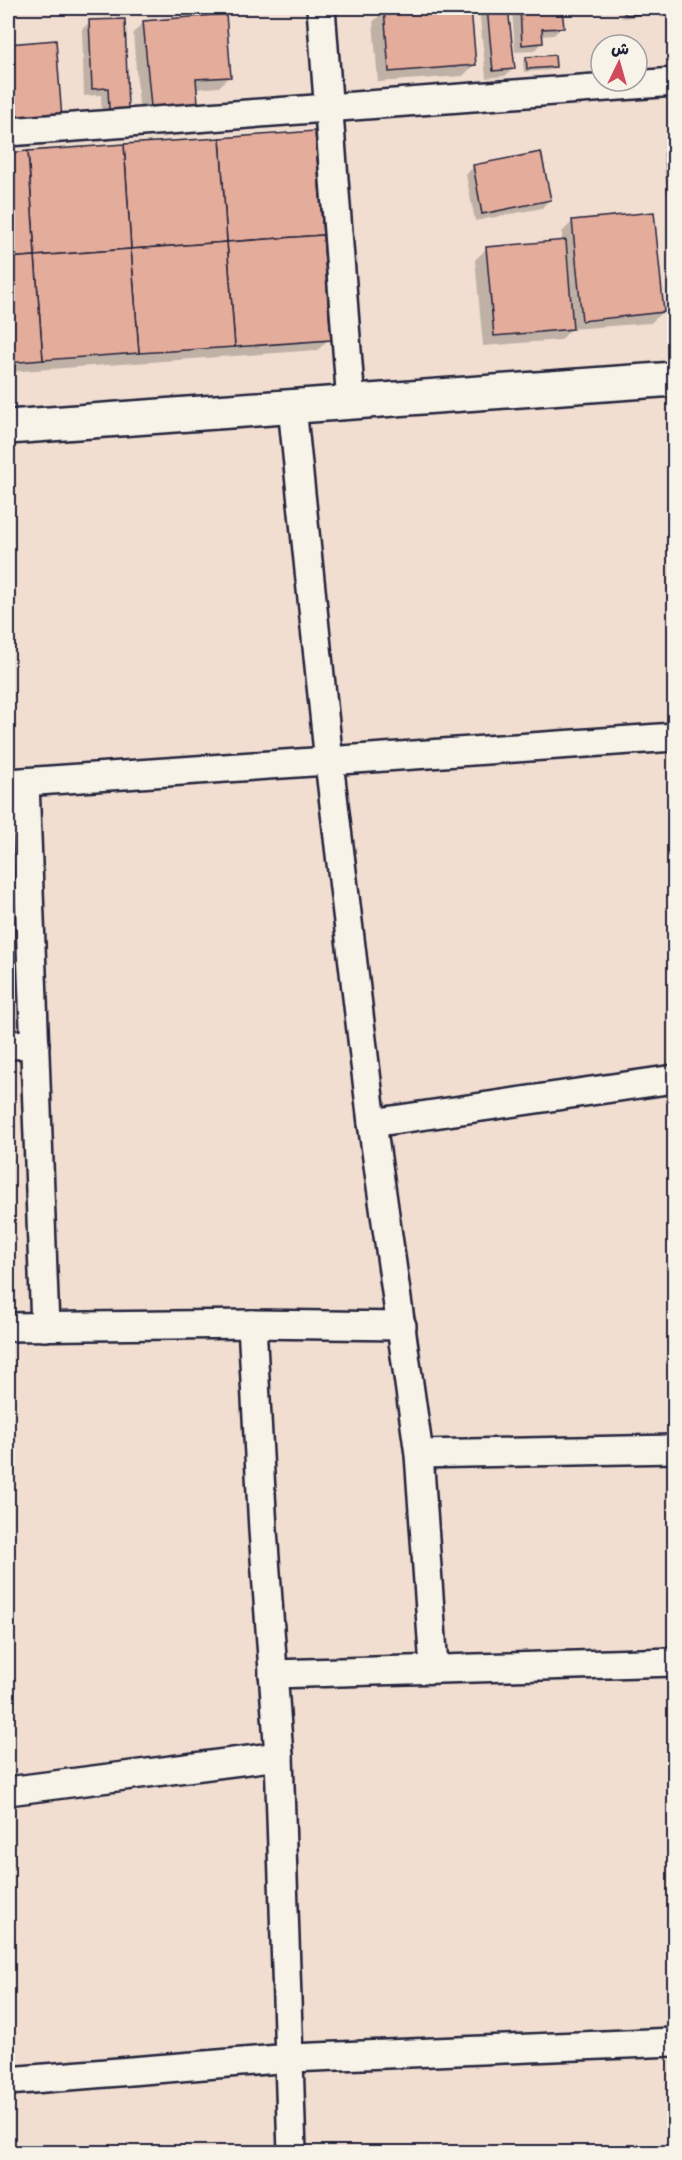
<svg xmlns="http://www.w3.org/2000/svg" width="682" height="2160" font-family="Delius,'Playpen Sans Arabic',sans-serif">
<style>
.shadow{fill:#0003}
.building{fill:#e4ac9b;stroke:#22223b;stroke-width:1.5}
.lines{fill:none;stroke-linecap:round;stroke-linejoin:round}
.street-casing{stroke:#22223b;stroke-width:32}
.secondary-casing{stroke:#22223b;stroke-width:38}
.street{stroke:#f7f3e8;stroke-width:27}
.secondary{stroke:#f7f3e8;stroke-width:33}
</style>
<rect width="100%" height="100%" fill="#f1ded1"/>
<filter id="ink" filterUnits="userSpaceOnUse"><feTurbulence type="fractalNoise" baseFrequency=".0167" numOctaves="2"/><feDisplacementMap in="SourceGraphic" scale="12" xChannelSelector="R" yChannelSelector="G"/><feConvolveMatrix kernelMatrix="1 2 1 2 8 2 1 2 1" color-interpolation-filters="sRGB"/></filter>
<g filter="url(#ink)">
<g class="shadow">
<polygon points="425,8 469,8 474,65 463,76 378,82 373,22 384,11"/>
<polygon points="479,8 507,8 513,69 505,76 486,78"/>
<polygon points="512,8 561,8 562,27 554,35 541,36 542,43 534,51 515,52"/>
<polygon points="621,8 638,8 638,13 634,17 622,18"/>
<polygon points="90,22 127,108 119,116 102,116 101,95 84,96 82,29"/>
<polygon points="144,22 230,76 219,87 195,89 197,102 185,114 140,118 133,33"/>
<polygon points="55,42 8,133 8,46"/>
<polygon points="527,59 554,67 551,70 524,72 523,62"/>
<polygon points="314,132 329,339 318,350 8,372 8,154"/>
<polygon points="671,145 674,145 674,195 667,196 663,153"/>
<polygon points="473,167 549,200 542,208 475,221 466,175"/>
<polygon points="573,221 662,312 651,323 571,329 561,340 483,346 475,260 486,249 562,242 562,232"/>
</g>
<g class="building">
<polygon points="406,8 471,8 476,65 389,72 384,9"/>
<polygon points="487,8 508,8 515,69 493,71"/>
<polygon points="520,8 562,8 564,28 542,29 543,43 522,45"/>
<polygon points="624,8 639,8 640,14 625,15"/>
<polygon points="226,14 231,77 196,79 198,103 151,107 143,21"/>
<polygon points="125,19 128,109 109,109 108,88 92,89 89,20"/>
<polygon points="56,40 62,119 8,123 8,44"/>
<polygon points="555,55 556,67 527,69 526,57"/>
<polygon points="315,131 323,235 227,242 220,138"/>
<polygon points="220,138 227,242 131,249 124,144"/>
<polygon points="670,143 674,143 674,189"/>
<polygon points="124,144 131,249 35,256 28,151"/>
<polygon points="28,151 35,256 8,258 8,153"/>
<polygon points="541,152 551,200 482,214 473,165"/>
<polygon points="654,212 664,312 582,321 572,220"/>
<polygon points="323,235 331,340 235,347 227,242"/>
<polygon points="566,240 573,329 494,336 486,247"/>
<polygon points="227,242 235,347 139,353 131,249"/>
<polygon points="131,249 139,353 43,360 35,256"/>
<polygon points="35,256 43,360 8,363 8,258"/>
</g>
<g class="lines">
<g class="street-casing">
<g id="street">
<polyline points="321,8 351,403"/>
<polyline points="8,132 674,82"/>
<polyline points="292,407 329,762 372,1123 419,1454 434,1667"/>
<polyline points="25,782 45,1327"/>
<polyline points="8,783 674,737"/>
<polyline points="8,1045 35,1044"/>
<polyline points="372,1123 674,1079"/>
<polyline points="252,1324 263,1530 279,1756 292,2152"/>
<polyline points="8,1327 252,1324 402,1326"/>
<polyline points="419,1454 674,1449"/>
<polyline points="273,1674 674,1662"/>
<polyline points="8,1791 279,1756"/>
<polyline points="8,2081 291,2058 674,2042"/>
</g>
</g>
<g class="secondary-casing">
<polyline id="secondary" points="8,427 674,379"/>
</g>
<use href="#street" class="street"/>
<use href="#secondary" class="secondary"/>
</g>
</g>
<rect width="682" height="2160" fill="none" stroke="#f7f3e8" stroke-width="30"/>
<rect x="15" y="15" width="652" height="2130" fill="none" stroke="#22223b" stroke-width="2" filter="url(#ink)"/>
<g transform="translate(619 63) rotate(5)"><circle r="28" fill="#f7f3e8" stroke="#a29fa3" stroke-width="1.5"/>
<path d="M0-4.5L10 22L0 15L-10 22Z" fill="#d1495b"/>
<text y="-9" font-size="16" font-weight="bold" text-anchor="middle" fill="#22223b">ش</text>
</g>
</svg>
